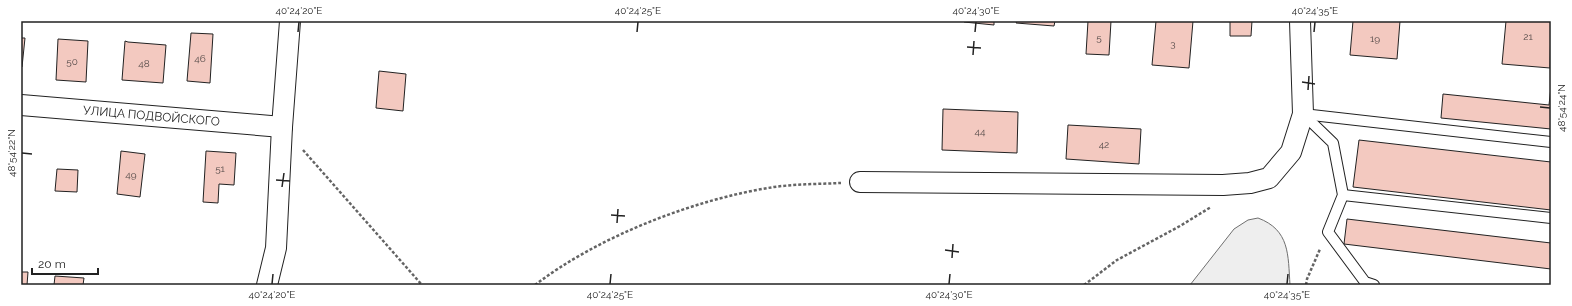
<svg xmlns="http://www.w3.org/2000/svg" width="1572" height="306" font-family="Raleway,sans-serif">
<style>
.green{fill:#eee;stroke:#6f6f6f}
.building{fill:#f3c9c0;stroke:#222}
.lines{fill:none;stroke-linecap:round;stroke-linejoin:round}
.lane-casing{stroke:#222;stroke-width:12}
.street-casing{stroke:#222;stroke-width:22}
.path{stroke:#646464;stroke-width:2.5;stroke-dasharray:3 2;stroke-linecap:butt}
.lane{stroke:#fff;stroke-width:10}
.street{stroke:#fff;stroke-width:20}
.ticks{fill:none;stroke:#222;stroke-width:1.5}
.labels{text-anchor:middle;stroke-width:3;stroke-linejoin:round;paint-order:stroke}
.number-label{font-size:10px;fill:#564c4a}
.street-label{font-size:12px;fill:#222;stroke:#fff}
.neatline{fill:none;stroke:#222;stroke-width:1.5}
.ticks-label{font-size:10px;text-anchor:middle;fill:#222}
</style>
<rect width="100%" height="100%" fill="#fff"/>
<path class="green" d="M 1258,218 C 1290,230 1288,255 1290,285 L 1190,285 L 1234,229 L 1248,220 Z"/>
<g class="building">
<polygon points="964,21 994,21 994,25 964,22"/>
<polygon points="1017,21 1055,21 1054,26 1016,23"/>
<polygon points="1088,21 1111,21 1109,55 1086,54"/>
<polygon points="1156,21 1193,21 1189,68 1152,65"/>
<polygon points="1230,21 1252,21 1251,36 1230,36"/>
<polygon points="1353,21 1400,21 1397,59 1350,55"/>
<polygon points="1506,21 1551,21 1550,68 1502,64"/>
<polygon points="191,33 213,34 210,83 187,81"/>
<polygon points="21,38 25,38 22,67 21,67"/>
<polygon points="58,39 88,41 86,82 56,80"/>
<polygon points="125,41 128,42 166,45 163,83 122,80"/>
<polygon points="379,71 406,74 403,111 376,108"/>
<polygon points="1551,87 1551,129 1441,118 1443,94 1549,105"/>
<polygon points="943,109 1018,112 1017,153 942,150"/>
<polygon points="1068,125 1141,129 1139,164 1066,159"/>
<polygon points="1359,140 1551,162 1551,210 1353,187"/>
<polygon points="121,151 145,154 140,197 117,194"/>
<polygon points="206,151 236,153 234,185 219,184 218,203 203,202"/>
<polygon points="57,169 78,170 77,192 55,191"/>
<polygon points="1347,219 1551,243 1551,269 1344,244"/>
<polygon points="21,272 28,272 27,285 21,285"/>
<polygon points="55,276 84,278 83,285 54,285"/>
</g>
<g class="lines">
<g class="lane-casing">
<g id="lane">
<polyline points="1303,114 1551,142"/>
<polyline points="1303,114 1333,143 1343,195 1328,232 1365,282 1374,285"/>
<polyline points="1343,195 1551,218"/>
</g>
</g>
<g class="street-casing">
<g id="street">
<path id="s1" d="M 21,105 L 282,127"/>
<polyline points="860,182 1223,185 1250,183 1269,178 1291,152 1303,114 1300,21"/>
<polyline points="267,285 276,248 282,127 290,21"/>
</g>
</g>
<g class="path">
<polyline points="303,150 422,285"/>
<path d="M 535,285 C 599,236 695,199 774,187 C 796,184 819,184 841,183"/>
<polyline points="1084,285 1117,260 1180,226 1211,207"/>
<polyline points="1306,285 1307,279 1320,249"/>
</g>
<use href="#lane" class="lane"/>
<use href="#street" class="street"/>
</g>
<path class="ticks" d="M 298,32 L 299,22M 637,32 L 638,22M 975,32 L 976,22M 1314,32 L 1315,22M 967,47 L 981,48M 973,55 L 974,41M 1302,82 L 1315,84M 1308,90 L 1309,76M 1540,107 L 1550,108M 22,153 L 32,154M 276,180 L 290,181M 282,187 L 284,173M 611,215 L 625,216M 617,223 L 618,209M 945,250 L 959,252M 952,258 L 953,244M 272,284 L 273,274M 610,284 L 611,274M 949,284 L 950,274M 1287,284 L 1288,274"/>
<g class="labels">
<g class="number-label">
<text x="1528" y="40">21</text>
<text x="1099" y="41">5</text>
<text x="1375" y="42">19</text>
<text x="1173" y="47">3</text>
<text x="200" y="62">46</text>
<text x="72" y="65">50</text>
<text x="144" y="67">48</text>
<text x="980" y="135">44</text>
<text x="1104" y="148">42</text>
<text x="220" y="172">51</text>
<text x="131" y="178">49</text>
</g>
<g class="street-label">
<text dy="4" stroke="none"><textPath href="#s1" startOffset="131">УЛИЦА ПОДВОЙСКОГО</textPath></text>
</g>
</g>
<rect width="1572" height="306" fill="none" stroke="#ffffff" stroke-width="44"/>
<path d="M32 268v6h66v-6" fill="none" stroke="#222222" stroke-width="2"/>
<text x="38" y="268" font-size="12" fill="#222222" stroke="#ffffff" stroke-width="3" paint-order="stroke">20 m</text>
<rect x="22" y="22" width="1528" height="262" class="neatline"/>
<g class="ticks-label">
<text x="299" y="14">40°24'20"E</text>
<text x="638" y="14">40°24'25"E</text>
<text x="976" y="14">40°24'30"E</text>
<text x="1315" y="14">40°24'35"E</text>
<text transform="translate(1561 108) rotate(-90)" y="4">48°54'24"N</text>
<text transform="translate(11 153) rotate(-90)" y="4">48°54'22"N</text>
<text x="272" y="298">40°24'20"E</text>
<text x="610" y="298">40°24'25"E</text>
<text x="949" y="298">40°24'30"E</text>
<text x="1287" y="298">40°24'35"E</text>
</g>
</svg>
